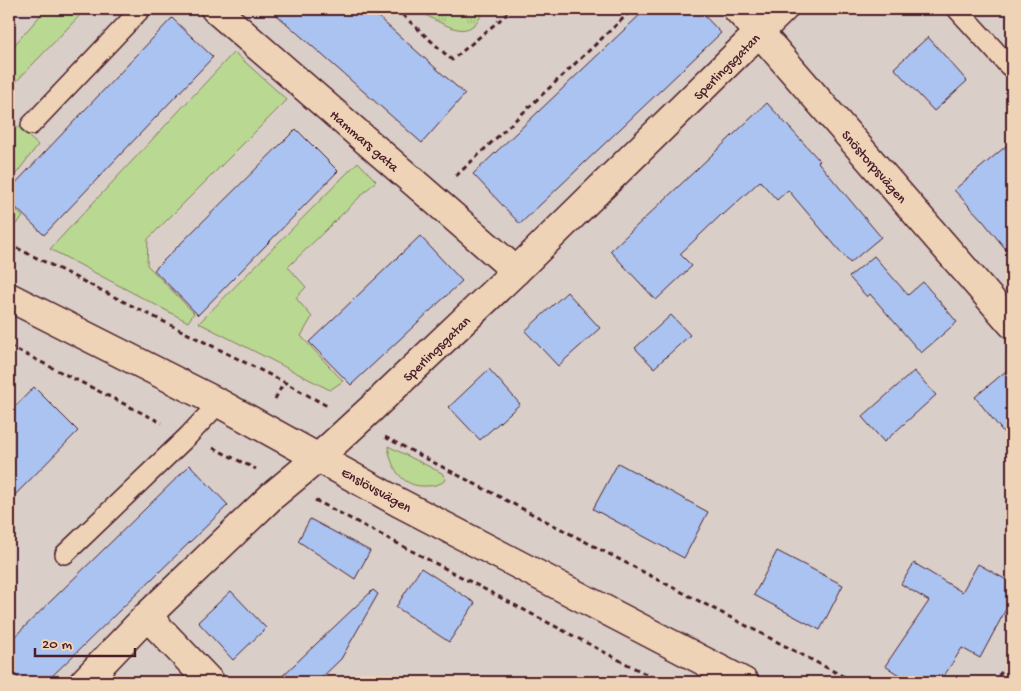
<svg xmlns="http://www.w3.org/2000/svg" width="1021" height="691" font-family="'Gochi Hand',sans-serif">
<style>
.grass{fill:#b9d891;stroke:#827c5e}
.park{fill:url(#park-tufts);stroke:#827c5e}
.building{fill:#aac3f1;stroke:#4a1f2b}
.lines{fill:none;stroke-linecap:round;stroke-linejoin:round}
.service-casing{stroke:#4a1f2b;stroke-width:22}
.minor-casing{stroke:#4a1f2b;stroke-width:31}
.trunk-casing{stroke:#4a1f2b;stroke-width:31}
.path{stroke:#4a1f2b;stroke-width:3;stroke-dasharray:5 4;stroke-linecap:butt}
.service{stroke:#efd3b6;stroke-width:19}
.minor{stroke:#efd3b6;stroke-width:28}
.trunk{stroke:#efd3b6;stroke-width:28}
.labels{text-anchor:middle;stroke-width:4.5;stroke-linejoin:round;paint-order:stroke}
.street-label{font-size:14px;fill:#4a1f2b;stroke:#efd3b6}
</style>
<defs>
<pattern id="park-tufts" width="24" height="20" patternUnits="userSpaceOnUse" patternTransform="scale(1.25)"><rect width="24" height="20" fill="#b9d891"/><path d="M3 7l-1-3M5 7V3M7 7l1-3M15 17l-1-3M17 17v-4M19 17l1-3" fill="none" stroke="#a1b97d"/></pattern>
</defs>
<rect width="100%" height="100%" fill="#dacec8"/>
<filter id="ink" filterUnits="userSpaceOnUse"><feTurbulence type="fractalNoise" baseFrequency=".02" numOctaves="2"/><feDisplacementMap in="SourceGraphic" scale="10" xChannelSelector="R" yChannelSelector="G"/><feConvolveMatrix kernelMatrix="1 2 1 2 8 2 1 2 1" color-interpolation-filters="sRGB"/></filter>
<g filter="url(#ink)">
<g class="grass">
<polygon points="46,9 86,9 9,89 9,51"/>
<polygon points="234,52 287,100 148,239 147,265 194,313 188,322 50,249"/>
<polygon points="9,119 38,145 9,183"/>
<polygon points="358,162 376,181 288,267 306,287 296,298 312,317 301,336 343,381 330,390 199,323"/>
<polygon points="9,202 23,217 9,231"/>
<path d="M 388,446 L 442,473 L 446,480 C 441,484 434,486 427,486 C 402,488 391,468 388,446 Z"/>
</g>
<path class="park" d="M 418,9 L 485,9 C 473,32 464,34 441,23 C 432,19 425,15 418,9 Z"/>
<g class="building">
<polygon points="270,9 369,9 465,94 422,143"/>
<polygon points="646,9 698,9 721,33 520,224 473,174"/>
<polygon points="172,18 213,57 44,235 9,201 9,190"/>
<polygon points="928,37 967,81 934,111 894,68"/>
<polygon points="767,103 820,161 818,162 881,237 850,263 788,190 777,200 760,181 723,215 722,214 680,254 692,266 656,300 610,251"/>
<polygon points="296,129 338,171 198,315 154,270"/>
<polygon points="1012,141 1012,257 983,221 954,190"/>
<polygon points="420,236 462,281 351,385 309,342"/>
<polygon points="874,256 908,295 923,282 957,322 921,353 870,294 867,297 849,277"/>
<polygon points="567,292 600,328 558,366 525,331"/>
<polygon points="671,315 690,335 654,368 635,348"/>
<polygon points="1012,366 1012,443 975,397"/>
<polygon points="489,369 520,404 480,440 449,407"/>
<polygon points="914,371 936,395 884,442 862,417"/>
<polygon points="34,387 78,431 9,501 9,413"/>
<polygon points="618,463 708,512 684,558 593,509"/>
<polygon points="190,465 228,505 46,682 22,682 9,668 9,642"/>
<polygon points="310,519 370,551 355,579 298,541"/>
<polygon points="777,551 843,585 820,630 754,595"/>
<polygon points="914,563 962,592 978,564 1012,583 1012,598 980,658 962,648 940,682 910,682 885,666 929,601 901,584"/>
<polygon points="421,568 475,603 449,642 396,607"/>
<polygon points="373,590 378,594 341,659 317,682 276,682"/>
<polygon points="231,591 266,628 233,660 198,622"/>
</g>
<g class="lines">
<g class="service-casing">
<g id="service">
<polyline points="957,9 1009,66 1012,63"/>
<polyline points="31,125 141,9"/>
<polyline points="65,554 188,436 219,403"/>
</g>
</g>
<g class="minor-casing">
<g id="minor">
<polyline points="215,9 516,271"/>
<polyline points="737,9 760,33 1012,324"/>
<polyline points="147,616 210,682"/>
<polyline points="84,682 147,616 272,496 319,457 371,409 516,271 783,9"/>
</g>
</g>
<g class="trunk-casing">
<polyline id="trunk" points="9,297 219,403 398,502 744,682"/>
</g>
<g class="path">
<polyline points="396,9 452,60 513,9"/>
<polyline points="456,176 633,9"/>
<polyline points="9,244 284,382 329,407"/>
<polyline points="9,346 162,423"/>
<polyline points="275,399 284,382"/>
<polyline points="385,437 854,682"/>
<polyline points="213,448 256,469"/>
<polyline points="315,500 661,682"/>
<polyline points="992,682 1012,662"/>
</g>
<use href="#service" class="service"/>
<use href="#minor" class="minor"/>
<use href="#trunk" class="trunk"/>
</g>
</g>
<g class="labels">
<g class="street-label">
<text transform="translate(726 66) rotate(-45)" y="5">Sperlingsgatan</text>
<text transform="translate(365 140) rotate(41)" y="5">Hammars gata</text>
<text transform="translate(875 166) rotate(49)" y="5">Snöstorpsvägen</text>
<text transform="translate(436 348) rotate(-44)" y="5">Sperlingsgatan</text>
<text transform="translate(377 489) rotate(29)" y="5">Enslövsvägen</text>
</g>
</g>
<rect width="1021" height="691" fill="none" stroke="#efd3b6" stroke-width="30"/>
<rect x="15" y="15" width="991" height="661" fill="none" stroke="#4a1f2b" stroke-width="2" filter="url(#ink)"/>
<path d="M35 648v8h100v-8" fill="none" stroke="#4a1f2b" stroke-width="2.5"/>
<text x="42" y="648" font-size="15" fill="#4a1f2b" stroke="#efd3b6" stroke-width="4" paint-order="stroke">20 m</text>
</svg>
